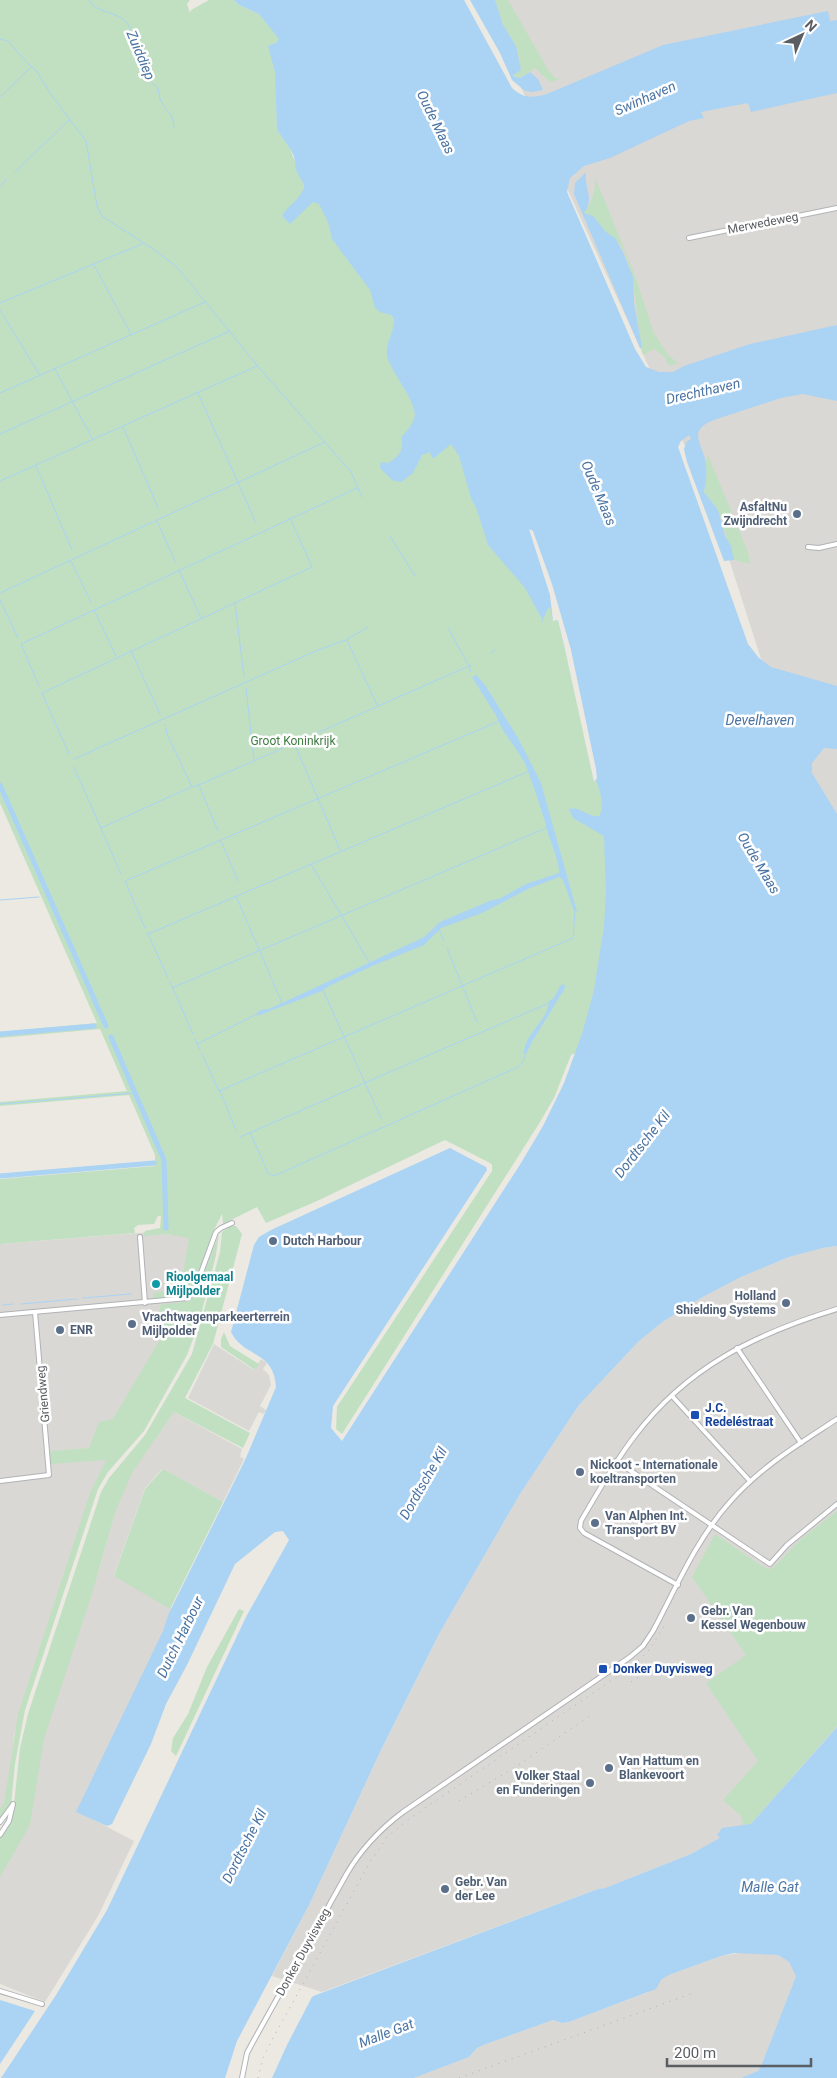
<svg xmlns="http://www.w3.org/2000/svg" width="837" height="2078" font-family="Roboto,sans-serif">
<style>
.industrial{fill:#dad8d4}
.green{fill:#c1e0c2}
.water{fill:#aad3f4}
.pier{fill:#ebe9e2}
.lines{fill:none;stroke-linecap:round;stroke-linejoin:round}
.stream{stroke:#aad3f4;stroke-width:1}
.canal{stroke:#aad3f4;stroke-width:5}
.minor-casing{stroke:#b0b2b6;stroke-width:6}
.minor{stroke:#fff;stroke-width:4}
.rail{stroke:#b0b1b1;stroke-width:1;stroke-dasharray:1 6;stroke-linecap:butt}
.service-dot{fill:#5c6f8a;stroke:#fff;stroke-width:2}
.culture-dot{fill:#0f9aa8;stroke:#fff;stroke-width:2}
.transit-dot{fill:#1a4fb4;stroke:#fff;stroke-width:2}
.labels{text-anchor:middle;stroke-width:5;stroke-linejoin:round;paint-order:stroke}
.street-label{font-size:12px;fill:#5a5d61;stroke:#fff}
.service-label{font-size:12px;font-weight:bold;fill:#4e5e75;stroke:#fff;text-anchor:start}
.park-label{font-size:12px;fill:#3e7c42;stroke:#fff}
.culture-label{font-size:12px;font-weight:bold;fill:#0d838f;stroke:#fff;text-anchor:start}
.transit-label{font-size:12px;font-weight:bold;fill:#164399;stroke:#fff;text-anchor:start}
.water-label{font-size:14px;font-style:italic;fill:#4a74a3;stroke:#fff}
</style>
<rect width="100%" height="100%" fill="#ebe9e2"/>
<g class="industrial">
<polygon points="481,0 837,0 837,832 805,796 711,503"/>
<polygon points="164,1231 168,1235 199,1235 199,1297 184,1354 91,1492 14,1735 9,1801 0,1819 0,1244"/>
<polygon points="837,1246 837,1727 751,1824 691,1854 605,1888 598,1889 322,1992 272,1976 309,1905 381,1750 439,1634 520,1494 579,1405 638,1342 661,1323 701,1298 741,1277 789,1257 823,1248"/>
<polygon points="214,1344 254,1370 261,1359 267,1363 263,1369 269,1375 271,1385 260,1406 266,1410 264,1414 259,1412 249,1431 188,1398"/>
<polygon points="174,1412 242,1449 240,1457 244,1459 223,1502 162,1469 145,1488 114,1575 178,1613 79,1812 134,1841 98,1916 45,2002 0,1984 0,1871 38,1743 100,1567 118,1501 131,1474"/>
<polygon points="747,1952 778,1955 789,1962 795,1972 796,1976 761,2066 758,2071 752,2074 742,2078 414,2078 469,2057 477,2048 486,2044 553,2020 562,2023 569,2022 649,1992 661,1980 669,1975 721,1956"/>
</g>
<g class="green">
<path d="M 0,0 L 190,0 L 187,4 L 190,13 L 191,10 L 209,0 L 234,0 L 239,5 L 259,14 L 280,39 L 276,90 L 277,130 L 289,146 L 304,185 L 302,194 L 282,216 L 286,219 L 380,149 L 541,537 L 610,829 L 607,942 L 578,1052 L 571,1055 L 554,1098 L 540,1122 L 342,1434 L 336,1429 L 337,1407 L 492,1171 L 492,1165 L 490,1163 L 445,1140 L 317,1201 L 266,1223 L 257,1207 L 223,1224 L 222,1214 L 213,1232 L 193,1288 C 184,1300 167,1299 153,1299 L 153,1293 L 175,1290 L 182,1282 L 189,1238 L 166,1234 L 143,1236 L 145,1231 L 160,1228 L 161,1216 L 158,1216 L 154,1224 L 138,1225 L 134,1228 L 135,1233 L 0,1244 L 0,1179 L 155,1166 L 155,1155 L 129,1095 L 0,1106 L 0,1102 L 127,1091 L 100,1029 L 0,1038 L 0,1032 L 97,1023 L 0,803 Z"/>
<polygon points="495,0 508,0 549,71 555,78 561,79 550,82 535,68 520,78 515,77 513,74 521,70 516,46 503,25"/>
<path d="M 594,175 L 633,270 L 654,333 L 668,355 L 678,363 L 669,366 L 665,357 L 654,349 L 643,355 C 636,326 637,260 616,240 C 614,237 610,236 607,233 C 599,227 592,220 584,213 C 591,204 598,187 594,175 Z"/>
<path d="M 708,455 L 748,552 L 750,564 L 734,560 L 732,557 L 721,518 L 704,492 C 706,481 704,464 708,455 Z"/>
<polygon points="231,1226 236,1226 242,1234 213,1344 185,1398 250,1433 243,1448 174,1412 132,1473 116,1510 92,1594 44,1739 30,1825 0,1877 0,1838 13,1813 20,1748 28,1714 101,1492 109,1478 145,1435 192,1354 220,1252 222,1232"/>
<polygon points="219,1234 216,1255 199,1323 187,1355 144,1431 108,1472 98,1489 25,1710 15,1764 11,1805 0,1819 0,1809 4,1803 18,1714 90,1493 106,1460 51,1464 50,1451 89,1448 99,1422 113,1419 162,1336 160,1305 189,1301 195,1296"/>
<polygon points="224,1332 230,1346 259,1364 255,1370 221,1347 221,1339"/>
<polygon points="163,1469 223,1502 170,1609 114,1576 145,1489"/>
<polygon points="837,1511 837,1726 751,1824 743,1825 741,1816 723,1800 758,1761 706,1683 746,1655 692,1577 715,1534 762,1566 769,1569 774,1567 800,1540"/>
<polygon points="239,1609 244,1611 176,1756 171,1751 173,1738 188,1714 207,1667"/>
</g>
<g class="water">
<path d="M 234,0 L 464,0 L 512,88 C 524,99 532,98 547,94 L 663,45 L 828,11 L 830,21 L 837,20 L 837,93 L 751,112 L 748,103 L 701,112 L 704,118 L 689,121 L 610,158 L 584,166 L 570,178 L 567,192 L 635,349 L 646,367 L 659,372 L 673,372 L 684,366 L 750,344 L 837,325 L 837,401 L 803,394 L 781,398 L 714,420 C 685,431 704,444 706,465 C 707,474 706,483 704,492 L 718,510 L 725,536 L 731,546 L 734,560 L 724,561 L 687,462 L 684,449 L 687,441 L 691,439 L 689,435 L 681,441 L 678,447 L 748,644 L 759,658 L 771,667 L 837,686 L 837,749 L 824,748 L 812,763 L 812,773 L 837,814 L 837,1246 L 823,1248 L 789,1257 L 741,1277 L 701,1298 L 661,1323 L 638,1342 L 579,1405 L 520,1494 L 439,1634 L 381,1750 L 309,1905 L 237,2041 L 225,2078 L 1,2078 L 56,1995 L 107,1910 L 246,1617 L 289,1540 L 283,1531 L 275,1532 L 235,1564 L 187,1665 L 166,1704 L 151,1744 L 112,1824 L 107,1826 L 76,1812 L 163,1631 L 169,1613 L 246,1458 L 276,1387 C 274,1350 244,1358 231,1332 L 254,1245 L 259,1237 L 271,1230 L 450,1148 L 486,1167 L 487,1170 L 333,1406 L 331,1428 L 342,1441 L 521,1163 L 543,1126 L 564,1083 L 582,1034 L 594,990 L 604,926 L 606,893 L 604,836 L 573,818 L 569,809 C 581,806 588,818 599,816 C 605,808 600,790 596,780 L 594,782 L 583,727 L 558,620 L 553,621 L 550,606 L 542,619 L 525,588 L 488,545 L 477,510 L 471,498 L 459,456 L 451,444 L 434,458 L 432,458 L 430,452 L 422,455 L 413,473 L 401,482 L 392,480 L 380,468 L 381,462 L 388,463 C 398,457 405,450 401,438 C 405,432 412,426 414,419 C 420,405 391,373 387,356 C 385,343 395,332 394,318 L 391,315 L 380,312 L 375,308 L 370,290 L 332,239 L 328,222 L 319,204 L 313,202 L 290,224 L 282,216 C 288,205 303,198 304,185 L 296,170 L 294,156 L 289,147 L 277,130 L 275,72 L 268,46 L 276,43 L 279,39 L 259,14 L 239,5 Z"/>
<polygon points="470,0 495,0 503,25 516,46 521,70 513,75 515,77 520,78 530,72 538,79 543,90 532,92 525,91 512,80 500,53"/>
<path d="M 586,172 C 584,189 595,198 584,213 L 593,216 L 606,232 L 615,238 L 623,252 L 633,277 L 634,302 L 642,348 L 640,348 L 574,194 L 575,183 Z"/>
<path d="M 476,675 L 485,685 L 518,738 L 541,783 L 577,912 L 574,911 L 563,880 L 559,877 L 530,888 L 482,913 L 441,928 L 424,945 L 370,967 L 329,986 L 322,991 L 257,1016 L 257,1013 L 261,1010 L 269,1009 L 416,941 L 424,937 L 440,922 L 492,900 L 499,899 L 526,884 L 559,873 C 560,860 545,830 546,825 C 540,805 533,785 526,766 C 521,753 498,727 497,717 L 472,677 Z"/>
<path d="M 564,984 L 565,988 L 533,1040 L 526,1054 L 524,1054 C 523,1035 549,1020 549,1001 L 553,999 L 561,985 Z"/>
<polygon points="837,1727 837,2078 741,2078 758,2071 761,2066 796,1976 789,1962 778,1955 734,1953 721,1956 669,1975 661,1980 656,1989 569,2022 562,2023 553,2020 486,2044 477,2048 469,2057 414,2078 272,2078 287,2045 312,1997 316,1995 598,1889 605,1888 691,1854 720,1838 717,1835 722,1828 751,1824"/>
<polygon points="0,2000 35,2011 0,2064"/>
</g>
<polygon class="pier" points="529,529 533,531 552,584 571,650 596,769 597,778 594,782 564,645 558,620 553,621 550,595"/>
<g class="lines">
<g class="stream">
<path d="M 89,0 C 95,13 115,11 125,21 C 138,34 139,76 158,88 C 159,92 159,97 161,101 C 167,114 173,111 174,128"/>
<polyline points="0,39 8,41 29,65 36,70 50,93 86,141 97,206 102,216 153,249 177,267 260,369 351,472 362,497"/>
<polyline points="0,97 30,68"/>
<polyline points="15,172 70,119"/>
<polyline points="0,186 7,179"/>
<polyline points="94,265 131,334"/>
<polyline points="0,303 142,244"/>
<polyline points="0,310 39,374"/>
<polyline points="55,369 93,440"/>
<polyline points="0,393 205,302"/>
<polyline points="198,393 256,523"/>
<polyline points="123,427 158,508"/>
<polyline points="0,434 230,331"/>
<polyline points="36,466 72,550"/>
<polyline points="0,481 257,366"/>
<polyline points="157,521 176,563"/>
<polyline points="390,536 415,576"/>
<polyline points="71,561 91,602"/>
<polyline points="179,570 201,618"/>
<polyline points="0,593 325,442"/>
<polyline points="0,600 18,638"/>
<polyline points="235,603 244,677"/>
<polyline points="94,610 116,656"/>
<polyline points="542,622 545,613"/>
<polyline points="347,640 377,705"/>
<polyline points="131,651 160,714"/>
<polyline points="491,653 495,650"/>
<polyline points="471,672 469,666 471,665"/>
<polyline points="39,686 21,644 357,488"/>
<polyline points="246,688 254,760"/>
<polyline points="165,724 167,734 192,787 199,785 218,831"/>
<polyline points="294,743 340,850"/>
<polyline points="69,754 42,693 312,567 290,518"/>
<polyline points="74,759 318,650 346,640 368,627"/>
<polyline points="74,767 121,874"/>
<polyline points="199,785 469,666 448,628"/>
<polyline points="2,797 5,796"/>
<polyline points="101,828 191,787"/>
<polyline points="221,841 238,881"/>
<polyline points="311,864 369,962"/>
<polyline points="46,896 49,895"/>
<polyline points="236,896 282,1003"/>
<polyline points="0,900 39,897"/>
<polyline points="145,928 125,881 497,722"/>
<polyline points="439,929 444,941"/>
<polyline points="147,932 168,978"/>
<polyline points="148,934 527,772"/>
<polyline points="447,948 477,1022"/>
<polyline points="170,982 193,1034"/>
<polyline points="172,988 546,828"/>
<polyline points="323,990 381,1118"/>
<polyline points="195,1039 200,1050"/>
<polyline points="197,1044 257,1014"/>
<polyline points="202,1054 219,1091 573,938 575,912"/>
<polyline points="220,1091 236,1130"/>
<polyline points="0,1104 135,1093"/>
<polyline points="250,1132 268,1173 274,1176 518,1067 523,1062 525,1055"/>
<polyline points="239,1136 240,1137 549,1003"/>
<polyline points="83,1298 131,1294"/>
<polyline points="21,1304 77,1299"/>
<polyline points="3,1305 13,1304"/>
</g>
<g class="canal">
<polyline points="0,785 106,1026"/>
<polyline points="0,1034 94,1026"/>
<polyline points="111,1037 164,1160 166,1228"/>
<polyline points="0,1176 154,1163"/>
</g>
<g class="minor-casing">
<g id="minor">
<polyline points="689,238 837,208"/>
<polyline points="808,547 819,548 837,544"/>
<polyline points="140,1237 145,1303"/>
<polyline points="0,1315 188,1298 195,1289 216,1232 221,1228 232,1223"/>
<polyline points="737,1348 801,1443"/>
<polyline points="672,1396 750,1481"/>
<polyline points="616,1461 770,1564 787,1545 837,1504"/>
<polyline points="0,1481 49,1475 35,1312"/>
<path d="M 678,1585 L 584,1533 L 580,1528 L 581,1521 C 598,1492 614,1463 634,1437 C 687,1367 755,1334 837,1309"/>
<polyline points="0,1822 12,1806"/>
<polyline points="0,1835 9,1821 13,1804"/>
<polyline points="0,1991 42,2004"/>
<path d="M 242,2078 L 247,2053 L 254,2040 L 346,1875 C 361,1849 379,1830 403,1812 L 630,1657 L 643,1646 L 653,1631 C 676,1588 696,1540 729,1503 C 759,1468 799,1444 837,1419"/>
</g>
</g>
<use href="#minor" class="minor"/>
<g class="rail">
<polyline points="631,1682 642,1675"/>
<polyline points="459,1801 517,1766 594,1713"/>
<polyline points="258,2078 263,2058 272,2040 370,1862 387,1837 409,1819 634,1665 650,1649 664,1627"/>
<polyline points="459,2078 696,1992"/>
</g>
</g>
<g class="service-dot">
<circle cx="797" cy="514" r="5"/>
<circle cx="273" cy="1241" r="5"/>
<circle cx="786" cy="1303" r="5"/>
<circle cx="132" cy="1324" r="5"/>
<circle cx="60" cy="1330" r="5"/>
<circle cx="580" cy="1472" r="5"/>
<circle cx="595" cy="1523" r="5"/>
<circle cx="691" cy="1618" r="5"/>
<circle cx="609" cy="1768" r="5"/>
<circle cx="590" cy="1783" r="5"/>
<circle cx="445" cy="1889" r="5"/>
</g>
<circle class="culture-dot" cx="156" cy="1284" r="5"/>
<g class="transit-dot">
<rect x="690" y="1410" width="10" height="10" rx="2.5"/>
<rect x="598" y="1664" width="10" height="10" rx="2.5"/>
</g>
<g class="labels">
<g class="street-label">
<text transform="translate(763 223) rotate(-11)" y="4">Merwedeweg</text>
<text transform="translate(43 1394) rotate(-95)" y="4">Griendweg</text>
<text transform="translate(303 1952) rotate(-61)" y="4">Donker Duyvisweg</text>
</g>
<g class="service-label">
<text x="787" y="511" text-anchor="end">AsfaltNu<tspan x="787" dy="14">Zwijndrecht</tspan></text>
<text x="283" y="1245">Dutch Harbour</text>
<text x="776" y="1300" text-anchor="end">Holland<tspan x="776" dy="14">Shielding Systems</tspan></text>
<text x="142" y="1321">Vrachtwagenparkeerterrein<tspan x="142" dy="14">Mijlpolder</tspan></text>
<text x="70" y="1334">ENR</text>
<text x="590" y="1469">Nickoot - Internationale<tspan x="590" dy="14">koeltransporten</tspan></text>
<text x="605" y="1520">Van Alphen Int.<tspan x="605" dy="14">Transport BV</tspan></text>
<text x="701" y="1615">Gebr. Van<tspan x="701" dy="14">Kessel Wegenbouw</tspan></text>
<text x="619" y="1765">Van Hattum en<tspan x="619" dy="14">Blankevoort</tspan></text>
<text x="580" y="1780" text-anchor="end">Volker Staal<tspan x="580" dy="14">en Funderingen</tspan></text>
<text x="455" y="1886">Gebr. Van<tspan x="455" dy="14">der Lee</tspan></text>
</g>
<g class="park-label">
<text x="293" y="745">Groot Koninkrijk</text>
</g>
<g class="culture-label">
<text x="166" y="1281">Rioolgemaal<tspan x="166" dy="14">Mijlpolder</tspan></text>
</g>
<g class="transit-label">
<text x="705" y="1412">J.C.<tspan x="705" dy="14">Redeléstraat</tspan></text>
<text x="613" y="1673">Donker Duyvisweg</text>
</g>
<g class="water-label">
<text transform="translate(141 55) rotate(67)" y="5">Zuiddiep</text>
<text transform="translate(645 98) rotate(-24)" y="5">Swinhaven</text>
<text transform="translate(436 122) rotate(64)" y="5">Oude Maas</text>
<text transform="translate(703 391) rotate(-13)" y="5">Drechthaven</text>
<text transform="translate(599 493) rotate(67)" y="5">Oude Maas</text>
<text x="760" y="725">Develhaven</text>
<text transform="translate(759 863) rotate(59)" y="5">Oude Maas</text>
<text transform="translate(642 1144) rotate(-52)" y="5">Dordtsche Kil</text>
<text transform="translate(423 1483) rotate(-60)" y="5">Dordtsche Kil</text>
<text transform="translate(180 1637) rotate(-64)" y="5">Dutch Harbour</text>
<text transform="translate(244 1846) rotate(-63)" y="5">Dordtsche Kil</text>
<text x="770" y="1892">Malle Gat</text>
<text transform="translate(386 2033) rotate(-21)" y="5">Malle Gat</text>
</g>
</g>
<g transform="translate(802 35) rotate(44)" stroke="#ffffff" stroke-width="4" paint-order="stroke">
<path d="M0-4L9 19L0 12L-9 19Z" fill="#5a5d61"/>
<text y="-8" font-size="14" font-weight="bold" text-anchor="middle" fill="#5a5d61">N</text>
</g>
<path d="M667 2058v8h144v-8" fill="none" stroke="#5a5d61" stroke-width="2.5"/>
<text x="674" y="2058" font-size="15" fill="#5a5d61" stroke="#ffffff" stroke-width="4" paint-order="stroke">200 m</text>
</svg>
